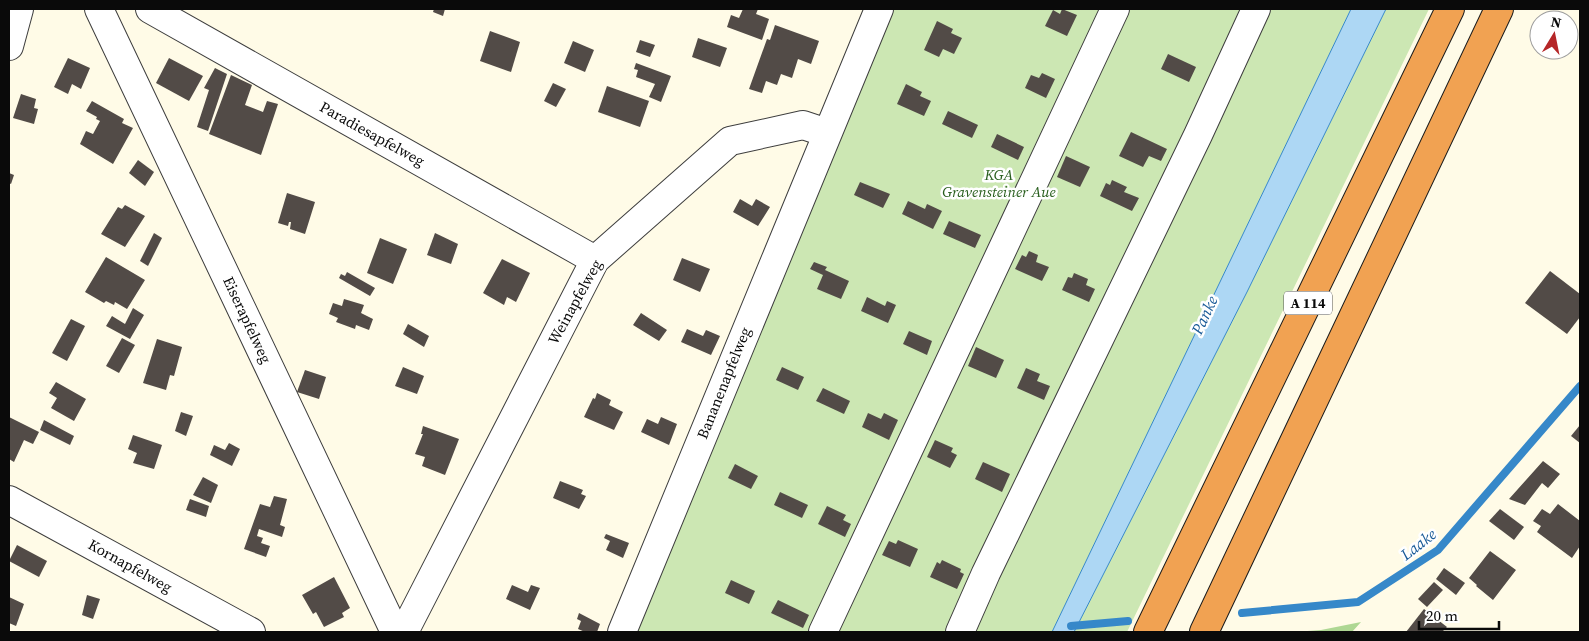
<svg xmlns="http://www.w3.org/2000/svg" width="1589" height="641" font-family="'Source Serif 4',serif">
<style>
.green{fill:#cce7b3}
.forest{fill:#aed793}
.water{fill:#add7f4;stroke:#3688c9}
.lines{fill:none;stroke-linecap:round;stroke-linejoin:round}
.stream{stroke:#3688c9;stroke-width:8}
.building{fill:#524b47}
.minor-casing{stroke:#3d3d3d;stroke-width:30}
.highway-casing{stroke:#1b1b1b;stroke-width:30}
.minor{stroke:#fff;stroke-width:28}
.highway{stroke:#f1a252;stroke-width:28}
.labels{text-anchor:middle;stroke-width:5;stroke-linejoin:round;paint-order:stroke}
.shield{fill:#fff;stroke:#545454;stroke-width:1}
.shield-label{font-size:14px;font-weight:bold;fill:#0a0a0a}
.street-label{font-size:15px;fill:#0a0a0a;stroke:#fff}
.park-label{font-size:15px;font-style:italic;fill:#285e1d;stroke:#fff}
.water-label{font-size:16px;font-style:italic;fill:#185a97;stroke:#fff}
</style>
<rect width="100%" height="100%" fill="#fffbe7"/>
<g class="green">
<polygon points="881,9 1351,9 1052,632 631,632"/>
<polygon points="1386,9 1429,9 1127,632 1074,632 1247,292"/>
</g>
<polygon class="forest" points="1361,622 1352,632 1294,632 1321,630"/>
<polygon class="water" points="1351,9 1386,9 1247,292 1074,632 1052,632"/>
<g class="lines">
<g class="stream">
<polyline points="1242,613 1358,602 1438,550 1580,386"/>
<polyline points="1071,626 1128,621"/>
</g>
</g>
<g class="building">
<polygon points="434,9 445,9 443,16 433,12"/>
<polygon points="743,9 758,9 756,14 769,19 762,40 727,27 731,15 739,18"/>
<polygon points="1062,9 1077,15 1067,36 1045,26 1053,10 1060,14"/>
<polygon points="937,21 953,29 951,33 962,38 954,54 943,49 939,57 924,50"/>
<polygon points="775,25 819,41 811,64 798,59 792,78 781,74 777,85 766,81 762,93 749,89 767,39 770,40"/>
<polygon points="490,31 520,42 511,72 480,61"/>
<polygon points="698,38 727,48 720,67 692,57"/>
<polygon points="640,40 655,45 650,57 636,52"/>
<polygon points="573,41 594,50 585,72 564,63"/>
<polygon points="1168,54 1196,67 1189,82 1161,69"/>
<polygon points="68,58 90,68 81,89 72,84 68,94 54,87"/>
<polygon points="169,58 203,76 189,101 156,83"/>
<polygon points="636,63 671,76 661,102 649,97 655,84 636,77 638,70 634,69"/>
<polygon points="215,68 227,74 208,131 197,127 209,90 204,88"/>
<polygon points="1042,73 1055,79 1046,98 1025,88 1031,75 1039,78"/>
<polygon points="231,75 252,85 245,105 263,112 267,101 278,104 261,155 209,134"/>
<polygon points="553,83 566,89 556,107 544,101"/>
<polygon points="906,84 922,92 920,96 931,101 924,116 897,104"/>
<polygon points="607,86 649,101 640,127 598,112"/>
<polygon points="21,94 36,99 34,108 38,109 34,124 13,118"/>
<polygon points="92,101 124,119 122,123 133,128 113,164 80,144 86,131 93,134 100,121 96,119 97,117 86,111"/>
<polygon points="948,111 978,125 972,138 942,124"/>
<polygon points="1131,132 1167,149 1161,161 1149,156 1143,167 1119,156"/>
<polygon points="997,134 1024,147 1018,160 991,147"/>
<polygon points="1066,156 1090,167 1080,187 1057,177"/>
<polygon points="138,160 154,172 145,186 129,173"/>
<polygon points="9,173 14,175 11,184 9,183"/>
<polygon points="1112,180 1127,187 1124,192 1139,198 1132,211 1100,196 1106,183 1110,185"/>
<polygon points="860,182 890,194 883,208 854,195"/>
<polygon points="287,193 315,202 305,234 290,229 291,222 289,222 288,226 278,223"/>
<polygon points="740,199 752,206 756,199 770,207 758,226 733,212"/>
<polygon points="908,201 925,209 927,204 942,211 933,229 902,214"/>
<polygon points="125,205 145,216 125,247 101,234 118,207 122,209"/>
<polygon points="949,221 981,235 975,248 943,234"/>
<polygon points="154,233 162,238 148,266 140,261"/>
<polygon points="435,233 458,244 451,264 427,255"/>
<polygon points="380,238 407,249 393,284 367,273"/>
<polygon points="1029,251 1038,255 1036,262 1049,267 1042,281 1015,269 1022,255 1026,257"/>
<polygon points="106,257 145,280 127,309 115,302 114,305 106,301 104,303 85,292"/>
<polygon points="682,258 710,269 700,292 673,280"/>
<polygon points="502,259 530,273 516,302 507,297 504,305 483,293"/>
<polygon points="814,262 827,267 825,270 849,281 841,299 817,289 823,275 810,269"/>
<polygon points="1550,271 1580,294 1580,317 1567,334 1525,303"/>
<polygon points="347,272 375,288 370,296 339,278 341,274 345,276"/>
<polygon points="1074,273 1088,279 1086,285 1095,289 1089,302 1062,290 1068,277 1072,278"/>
<polygon points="867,297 885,306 887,301 896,305 888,323 861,311"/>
<polygon points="344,299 364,305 361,313 373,319 369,330 356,325 355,329 336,322 338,318 329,314 333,303 342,306"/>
<polygon points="133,308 144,315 130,339 106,326 112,316 125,324"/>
<polygon points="641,313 667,330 659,341 633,325"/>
<polygon points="71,319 85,326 67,361 52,353"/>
<polygon points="408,324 429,336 424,347 403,334"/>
<polygon points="687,329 703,336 706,330 720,336 711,355 681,342"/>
<polygon points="909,331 932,341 927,355 903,344"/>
<polygon points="122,338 135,345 119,373 106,366"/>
<polygon points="157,339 182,347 174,376 170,375 166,390 143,383"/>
<polygon points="976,347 1004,360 996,378 968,366"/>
<polygon points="403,367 424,376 417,394 395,386"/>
<polygon points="782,367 804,377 798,390 776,380"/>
<polygon points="1026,368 1040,374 1037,381 1050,386 1044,400 1017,388"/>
<polygon points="305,370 326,377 319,399 297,392"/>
<polygon points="56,382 86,399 74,421 51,408 57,398 49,393"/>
<polygon points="823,388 850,401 844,414 816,401"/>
<polygon points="597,393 611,400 609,405 623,412 614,430 584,417 593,398 595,399"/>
<polygon points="181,412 193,416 186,436 175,431"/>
<polygon points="868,413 881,419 884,413 898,420 889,440 862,427"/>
<polygon points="9,417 39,432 33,444 24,440 14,462 9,459"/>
<polygon points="661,417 677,424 669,445 641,432 647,419 658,424"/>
<polygon points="44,420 74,436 70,445 40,430"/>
<polygon points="1580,425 1580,443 1571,436"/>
<polygon points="423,426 459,439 445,475 422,466 425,457 415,454 423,434 421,434"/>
<polygon points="133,435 162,445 154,469 133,463 137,453 128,449"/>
<polygon points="935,440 953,448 951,452 957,455 950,468 927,457"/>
<polygon points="229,443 240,449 232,466 210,455 214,445 225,450"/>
<polygon points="1543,461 1560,474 1548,488 1542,483 1525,505 1509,499"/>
<polygon points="983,462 1010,474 1002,492 975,479"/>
<polygon points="735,464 758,476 751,489 728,478"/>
<polygon points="203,477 218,485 211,503 193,495"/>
<polygon points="560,481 583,490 581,494 586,496 579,509 553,498"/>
<polygon points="780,492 808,505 802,518 774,505"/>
<polygon points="274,496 287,499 280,525 285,527 282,537 259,529 257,536 263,538 261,543 270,546 266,557 244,549 260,504 270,507"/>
<polygon points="190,499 209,506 206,517 186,510"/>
<polygon points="1558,504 1580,521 1580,546 1572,558 1537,532 1541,526 1533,521 1542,509 1550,514"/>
<polygon points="827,506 846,515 843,520 851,524 845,537 818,524"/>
<polygon points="1500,509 1524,527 1514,540 1489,521"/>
<polygon points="606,534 629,543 623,558 606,550 610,541 604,538"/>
<polygon points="898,540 918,549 910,567 882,555 889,541 896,544"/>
<polygon points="17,545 47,561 39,577 9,561"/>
<polygon points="1490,551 1516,570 1493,600 1476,586 1477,585 1469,578"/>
<polygon points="942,560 961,569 960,572 964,574 957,589 930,577 937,562 940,564"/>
<polygon points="1444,568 1465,583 1456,595 1436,579"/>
<polygon points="334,577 350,608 342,613 344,617 324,627 316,612 313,614 302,595"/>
<polygon points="731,580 755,591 749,604 725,593"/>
<polygon points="1434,582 1443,590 1427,607 1418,599"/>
<polygon points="512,585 528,592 531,585 540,588 530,610 506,599"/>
<polygon points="87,595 100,599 93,619 82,615"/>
<polygon points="9,597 24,604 16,626 9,623"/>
<polygon points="778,600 809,615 803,628 771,613"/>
<polygon points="1424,609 1447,627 1442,632 1406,632"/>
<polygon points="579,613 600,624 597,632 585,632 578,629 581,621 577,619"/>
</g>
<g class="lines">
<g class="minor-casing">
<g id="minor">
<polyline points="99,9 395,632"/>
<polyline points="150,9 595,260"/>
<polyline points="9,46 19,9"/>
<polyline points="9,500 251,632"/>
<polyline points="404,632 595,260 730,141 803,125 827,133"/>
<polyline points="622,632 879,9"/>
<polyline points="823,632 1115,9"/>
<polyline points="960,632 986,573 1198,135 1256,9"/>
</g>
</g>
<g class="highway-casing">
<g id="highway">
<polyline points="1148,632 1450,9"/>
<polyline points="1204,632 1499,9"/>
</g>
</g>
<use href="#minor" class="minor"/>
<use href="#highway" class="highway"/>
</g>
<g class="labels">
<rect class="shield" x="1284" y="291.5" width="48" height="23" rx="4"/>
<g class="shield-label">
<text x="1308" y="308">A 114</text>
</g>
<g class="street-label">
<text transform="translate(372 134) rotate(29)" y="5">Paradiesapfelweg</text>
<text transform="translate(575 302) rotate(-61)" y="5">Weinapfelweg</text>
<text transform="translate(247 320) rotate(65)" y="5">Eiserapfelweg</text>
<text transform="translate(724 383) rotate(-68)" y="5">Bananenapfelweg</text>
<text transform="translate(130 566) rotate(29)" y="5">Kornapfelweg</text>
</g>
<g class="park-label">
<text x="999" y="180">KGA<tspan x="999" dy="17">Gravensteiner Aue</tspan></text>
</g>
<g class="water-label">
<text transform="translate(1204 315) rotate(-65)" y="6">Panke</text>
<text transform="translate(1418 544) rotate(-38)" y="6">Laake</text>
</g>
</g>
<rect width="1589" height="641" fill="none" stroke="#0a0a0a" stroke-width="20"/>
<g transform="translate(1554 35) rotate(10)"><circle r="24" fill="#ffffff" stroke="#9d9d9d"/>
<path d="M0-4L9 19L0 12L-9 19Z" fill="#b52627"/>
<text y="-8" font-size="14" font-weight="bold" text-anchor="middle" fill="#0a0a0a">N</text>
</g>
<path d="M1419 621v8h80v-8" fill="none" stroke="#0a0a0a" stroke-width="2.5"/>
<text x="1426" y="621" font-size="15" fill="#0a0a0a" stroke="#ffffff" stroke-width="4" paint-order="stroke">20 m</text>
</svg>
